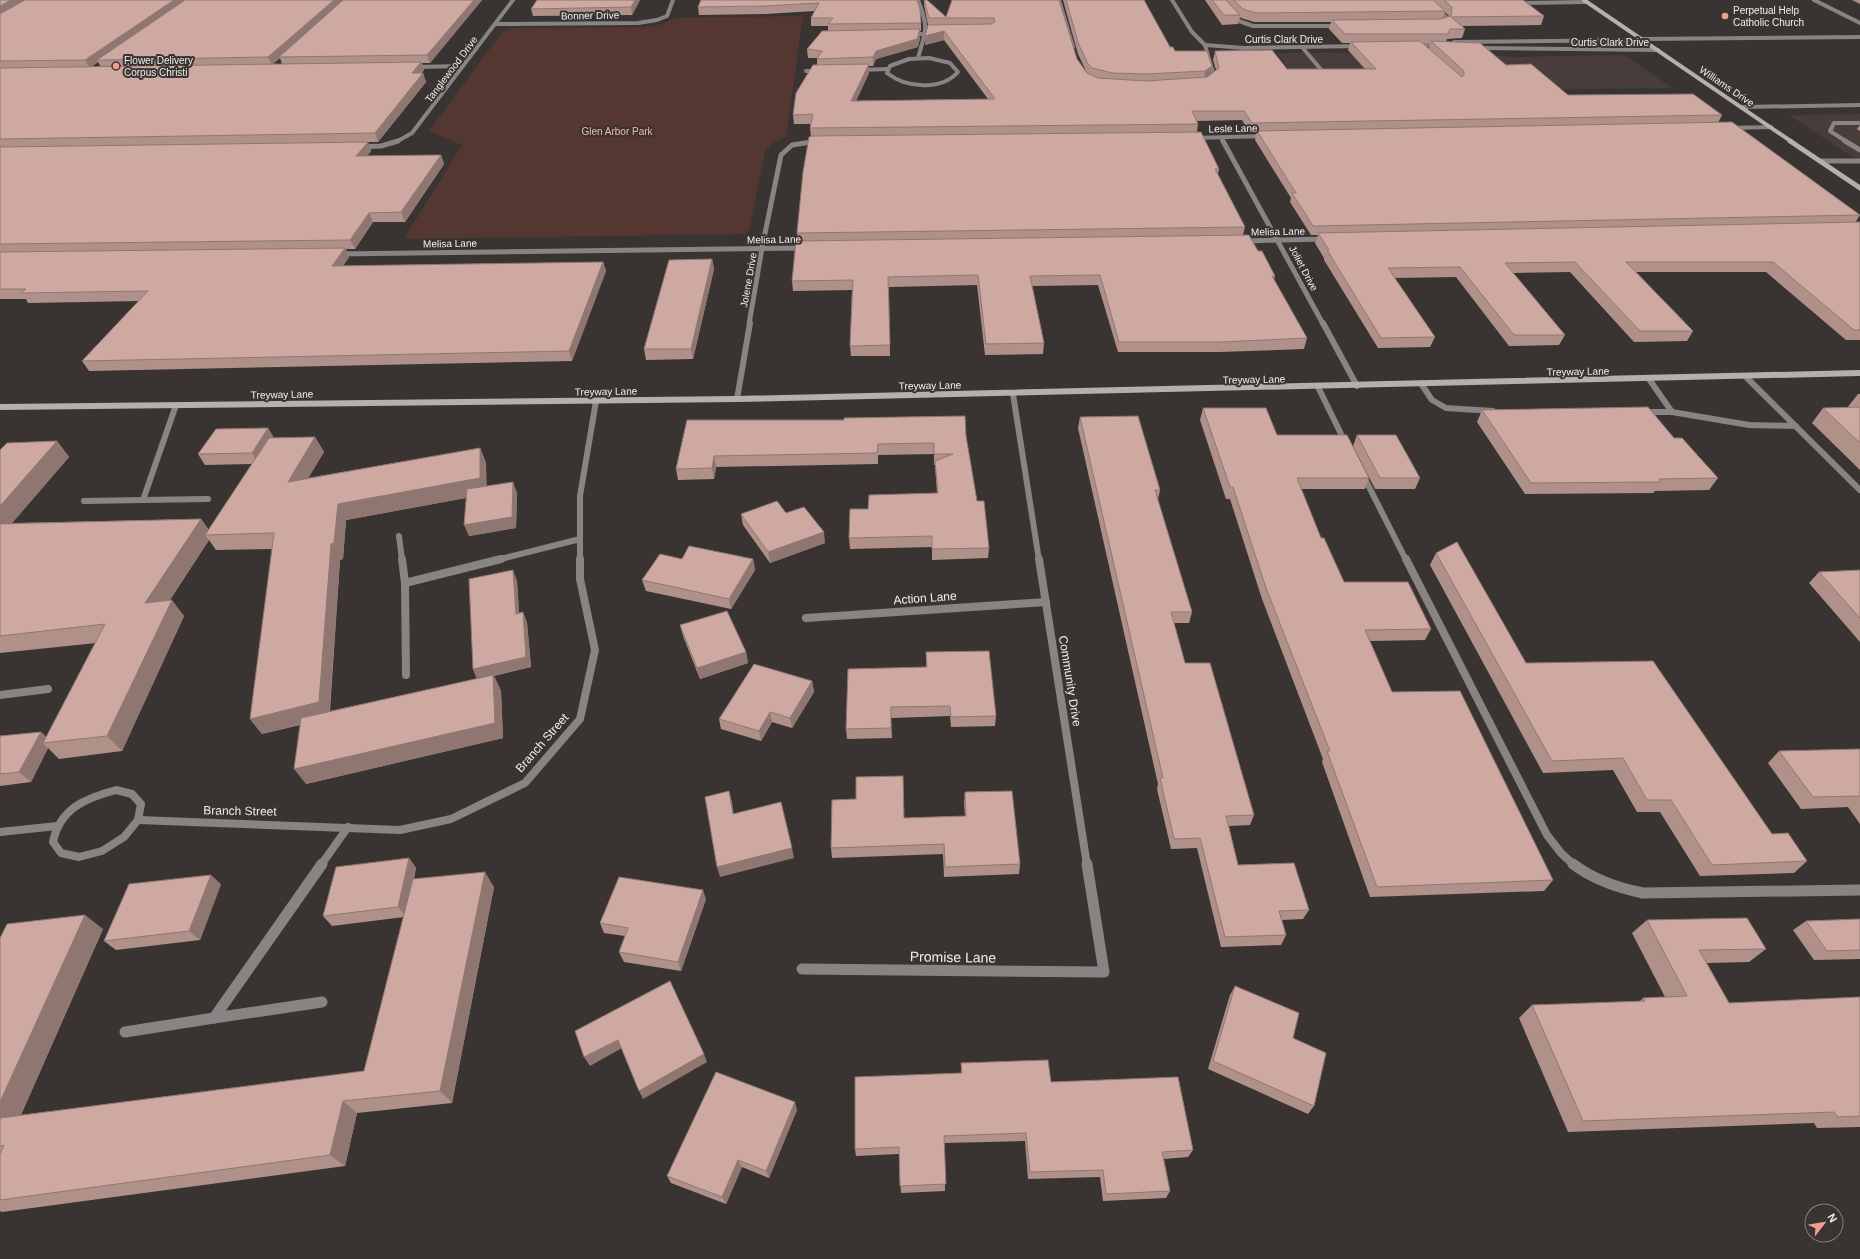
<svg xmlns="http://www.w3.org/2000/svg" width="1860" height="1259" font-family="Helvetica,sans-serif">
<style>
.built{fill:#483d3a}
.green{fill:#553731}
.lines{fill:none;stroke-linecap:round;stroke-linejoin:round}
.lane-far4{stroke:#878483;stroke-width:4}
.lane-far3{stroke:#878483;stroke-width:5}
.lane-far2{stroke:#878483;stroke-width:6}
.lane-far1{stroke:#878483;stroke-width:8}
.lane{stroke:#878483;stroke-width:11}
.street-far4{stroke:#878483;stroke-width:4}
.street-far3{stroke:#878483;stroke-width:5}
.street-far2{stroke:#878483;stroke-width:6}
.street-far1{stroke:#878483;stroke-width:8}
.street{stroke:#878483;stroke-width:11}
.secondary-far2{stroke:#b5b0af;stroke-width:4}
.secondary-far1{stroke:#b5b0af;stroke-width:5}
.secondary{stroke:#b5b0af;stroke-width:6}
.wall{fill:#b0918a;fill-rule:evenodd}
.shaded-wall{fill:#907671}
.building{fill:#cda9a1;stroke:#907671}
.poi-dot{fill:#f49d8c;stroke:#393432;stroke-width:1.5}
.labels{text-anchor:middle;stroke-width:4;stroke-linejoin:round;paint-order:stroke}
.far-poi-label{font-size:10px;fill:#f2eeed;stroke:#393432;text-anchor:start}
.far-street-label{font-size:10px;fill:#f2eeed;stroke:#393432}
.far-park-label{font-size:10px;fill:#f5b7aa;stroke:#393432}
.street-label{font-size:12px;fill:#f2eeed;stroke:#393432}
.near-street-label{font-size:14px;fill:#f2eeed;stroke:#393432}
</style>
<rect width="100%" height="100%" fill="#393432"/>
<g class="built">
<polygon points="1457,52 1516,57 1625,55 1672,88 1305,92 1277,53"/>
<polygon points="1860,114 1860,162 1789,115"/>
</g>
<polygon class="green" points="803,16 786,137 771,144 765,152 749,230 745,234 404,239 462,145 429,131 503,31 512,28 649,27 662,24 676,18"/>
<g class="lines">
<g class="lane-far4">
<path d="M 918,0 C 929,28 926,30 918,58"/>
<polyline points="1059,0 1073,47"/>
<polyline points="1221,0 1239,21 1253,26 1339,26"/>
<polyline points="1426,0 1446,17 1446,23 1441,24"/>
<polyline points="1814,0 1860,23"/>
<polyline points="1517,3 1586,2"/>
<polyline points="910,34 925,34"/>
<polyline points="1643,39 1860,37"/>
<polyline points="1205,45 1214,76 1209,80"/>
<polyline points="1302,47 1323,72"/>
<path d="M 929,58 L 950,63 L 958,72 C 941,91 906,88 887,73 L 890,66 L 909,59 Z"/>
<polyline points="860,70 887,69"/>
<polyline points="806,71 820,71"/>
<polyline points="1741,107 1860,105"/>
<polyline points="1847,142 1830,131 1834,123 1860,123"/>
</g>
<g class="lane-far3">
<polyline points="1845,141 1860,150"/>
<polyline points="1821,161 1860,161"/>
</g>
<g class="lane-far2">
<polyline points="1746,377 1860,490"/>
<polyline points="1649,379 1672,412"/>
<polyline points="1422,385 1432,400 1446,408 1493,411"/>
<polyline points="1318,387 1346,444"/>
<polyline points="176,405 143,500 208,499"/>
<polyline points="1642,412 1672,412 1749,425 1796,426"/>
<polyline points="1362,473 1406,560"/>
<polyline points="84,501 143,500"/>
<polyline points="399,536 402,560"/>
<polyline points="497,560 580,539"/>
<polyline points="580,560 580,496 596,401"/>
</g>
<g class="lane-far1">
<polyline points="402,559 405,583 406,675"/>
<polyline points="1406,559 1547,835 1561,853 1574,865"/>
<polyline points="405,583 501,559"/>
<polyline points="0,695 48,689"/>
<path d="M 116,790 L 132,794 L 141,804 L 138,820 L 124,837 L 102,851 L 79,857 L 61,853 L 53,842 C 60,808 86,798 116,790 Z"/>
<polyline points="138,820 400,830 451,819 525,783 580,719 595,650 580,579 580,559"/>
<polyline points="0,832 57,826"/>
<polyline points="321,865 348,827"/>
</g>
<g class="lane">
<path d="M 1573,864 C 1594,880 1618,888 1643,893 L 1860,890"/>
<polyline points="322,1002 214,1018 322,864"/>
<polyline points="125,1032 214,1018"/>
</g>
<g class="street-far4">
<polyline points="1172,0 1192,32 1205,45 1244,48 1360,46"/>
<polyline points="495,24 638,23 657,20 667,16 673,0"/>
<polyline points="1454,42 1644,40"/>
<polyline points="1419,46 1440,43"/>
<polyline points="1478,48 1658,50"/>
<polyline points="414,67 463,66"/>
<polyline points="1730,128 1771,127"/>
<polyline points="1221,137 1223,142"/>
<polyline points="1194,138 1266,136"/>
<polyline points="396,142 412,133 513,0"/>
<polyline points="814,142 818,141"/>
</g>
<g class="street-far3">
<polyline points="1223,141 1323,324"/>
<polyline points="359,147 381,146 398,141"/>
<polyline points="1243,241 1327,239"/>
<polyline points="337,254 805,248"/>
<polyline points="749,324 762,248 781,155 792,145 818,141"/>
</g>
<g class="street-far2">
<polyline points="1323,323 1357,386"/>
<polyline points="1013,394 1039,560"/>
<polyline points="737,399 750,323"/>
</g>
<g class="street-far1">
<polyline points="1039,559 1087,865"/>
<polyline points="806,618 1046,602"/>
</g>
<polyline class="street" points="802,969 1104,972 1087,864"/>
<polyline class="secondary-far2" points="1584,0 1792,142"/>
<polyline class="secondary-far1" points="1790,141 1860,188"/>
<polyline class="secondary" points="0,407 737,399 1860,373"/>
</g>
<g class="wall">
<path d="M 0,0 L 482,0 L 430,63 L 422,63 L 424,70 L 421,73 L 423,73 L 426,82 L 378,142 L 368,142 L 371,151 L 367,156 L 441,155 L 444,164 L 405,222 L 373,222 L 355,249 L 346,249 L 349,257 L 343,266 L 603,262 L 606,271 L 572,361 L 89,371 L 82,361 L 139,301 L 28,303 L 26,299 L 0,299 ZM 280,58 L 282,64 L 273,64 ZM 98,62 L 101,67 L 91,67 Z"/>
<polygon points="640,0 632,15 533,16 531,9"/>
<path d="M 917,0 L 921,23 L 921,31 L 920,31 L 920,38 L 918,47 L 876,59 L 873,66 L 869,66 L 869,73 L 856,101 L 988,99 L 944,40 L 925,45 L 928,25 L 924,5 L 924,0 L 927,0 L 946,17 L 1059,0 L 1077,59 L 1087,73 L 1078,54 L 1063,0 L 1144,0 L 1170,47 L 1175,51 L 1212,66 L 1210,75 L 1216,70 L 1213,60 L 1215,51 L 1287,69 L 1365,69 L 1348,50 L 1350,43 L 1342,43 L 1329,29 L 1331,22 L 1254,22 L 1241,18 L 1240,17 L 1238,24 L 1222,25 L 1205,0 L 1523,0 L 1544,16 L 1541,25 L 1462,26 L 1465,29 L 1462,38 L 1447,39 L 1446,42 L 1506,65 L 1568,95 L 1722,115 L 1718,123 L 1860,215 L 1855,223 L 1860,222 L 1860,340 L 1846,340 L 1766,272 L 1636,272 L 1693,331 L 1687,341 L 1634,342 L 1570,272 L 1513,273 L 1565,335 L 1559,345 L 1509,346 L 1456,277 L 1394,278 L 1435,337 L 1430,347 L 1378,348 L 1324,260 L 1324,258 L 1315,243 L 1318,235 L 1311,235 L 1290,202 L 1291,198 L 1255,140 L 1256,133 L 1250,133 L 1242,120 L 1196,121 L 1198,124 L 1197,132 L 1219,169 L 1218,174 L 1245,227 L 1243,235 L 1258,251 L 1275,276 L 1274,279 L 1307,338 L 1304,349 L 1219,352 L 1118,352 L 1098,285 L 1032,286 L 1044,343 L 1043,354 L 985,355 L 977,285 L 889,287 L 890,356 L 851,356 L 850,346 L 852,290 L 793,291 L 792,281 L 798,241 L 797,233 L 811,137 L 810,128 L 811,124 L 794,124 L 793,115 L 817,65 L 817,58 L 808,58 L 807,49 L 828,31 L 828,26 L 811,26 L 811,18 L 815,11 L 765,14 L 699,15 L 698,7 ZM 1445,12 L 1449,16 L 1449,17 L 1443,18 ZM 1423,43 L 1430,43 L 1429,48 Z"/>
<polygon points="1852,0 1860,0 1860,4"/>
<polygon points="1860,125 1860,131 1857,129"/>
<polygon points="712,259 714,269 693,359 646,360 644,349"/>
<polygon points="1858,394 1860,394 1860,470 1812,423 1823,408 1847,408"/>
<polygon points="1203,408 1277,435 1369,478 1365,489 1301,489 1321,538 1344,582 1431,629 1425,640 1370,641 1392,692 1553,880 1544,891 1370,897 1322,762 1323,759 1262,599 1230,499 1226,499 1200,420"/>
<polygon points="1482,410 1674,438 1718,478 1709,490 1655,491 1653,493 1525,494 1477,422"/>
<polygon points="1080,417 1160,490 1158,500 1192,612 1189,623 1174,623 1185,663 1254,815 1250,825 1229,826 1238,865 1309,910 1303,919 1282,920 1286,935 1281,945 1221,947 1197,848 1171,849 1157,789 1158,784 1078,428"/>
<polygon points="687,420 966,436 977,501 989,548 988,558 932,560 932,547 850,549 849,538 868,509 937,493 935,465 934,465 934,454 878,455 878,464 716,467 714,479 678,480 676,469"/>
<polygon points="268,428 274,438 315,437 324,452 308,478 480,448 486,463 486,486 517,493 516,528 469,536 466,498 346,520 343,559 340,560 330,711 477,679 473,669 517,581 519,613 523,612 527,623 531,667 494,676 501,691 503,738 306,784 300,725 262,734 250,719 272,549 216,550 209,540 170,600 184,616 122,751 59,759 48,748 31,782 0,786 0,736 41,732 46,737 96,643 0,653 0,450 57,441 69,457 12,523 201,519 209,530 252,464 205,465 198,454"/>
<polygon points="1357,435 1420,478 1415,489 1375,489 1353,446"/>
<polygon points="786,513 825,543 770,563 743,525 741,514"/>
<polygon points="1436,553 1526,663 1772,834 1807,861 1794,873 1700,876 1660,812 1637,812 1613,770 1543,773 1430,565"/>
<polygon points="753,559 755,570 731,609 646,591 642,580"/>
<polygon points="1860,570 1860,642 1809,583 1819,572"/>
<polygon points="680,625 746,652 748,663 700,679 683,636"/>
<polygon points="926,652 996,716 995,726 951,727 950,716 891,718 892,738 847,739 846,729 926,667"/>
<polygon points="812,681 814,692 792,728 772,722 761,741 721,729 719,719"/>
<polygon points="1860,749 1860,824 1848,807 1801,809 1768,763 1779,751"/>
<polygon points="965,792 1020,864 1019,874 944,877 943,854 832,858 831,848 904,818 965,816 964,803"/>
<polygon points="409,858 416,868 414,879 494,887 452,1103 357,1113 345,1166 2,1212 0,1211 0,938 103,929 21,1115 364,1071 404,917 332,926 323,916"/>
<polygon points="221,884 200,940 116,950 104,941"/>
<polygon points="706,899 681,971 624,962 619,952 625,936 604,933 600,923"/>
<polygon points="1860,919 1860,959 1814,960 1793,930 1806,921"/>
<polygon points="1647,920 1766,949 1749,962 1707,963 1729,1003 1860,997 1860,1127 1817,1128 1814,1123 1568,1132 1519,1018 1532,1005 1639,1002 1643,998 1665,997 1632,933"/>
<polygon points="1235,986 1293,1038 1314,1106 1308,1114 1208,1069 1230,995"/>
<polygon points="961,1063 1051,1082 1193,1150 1188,1157 1164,1159 1170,1191 1166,1198 1103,1201 1100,1177 1028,1179 1025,1141 944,1143 945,1191 901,1193 899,1154 856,1156 855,1149 961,1073"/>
<polygon points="797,1110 769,1178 742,1167 726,1204 671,1183 667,1176"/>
</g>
<g class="shaded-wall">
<polygon points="11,0 28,0 0,16 0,6"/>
<polygon points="174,0 188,0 97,60 98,62 89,68 85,60"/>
<polygon points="334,0 345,0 279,57 280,58 272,65 268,57"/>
<polygon points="474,0 482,0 430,63 427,55"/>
<polygon points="635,0 640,0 632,15 631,7"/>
<polygon points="920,29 920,38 918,47 876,59 873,66 873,57 876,51"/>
<polygon points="944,31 944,40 925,45 925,36"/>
<polygon points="421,62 424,70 415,82 412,73"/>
<polygon points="869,64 869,73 851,111 851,101"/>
<polygon points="1212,66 1210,75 1204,80 1205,71"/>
<polygon points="423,73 426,82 378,142 375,133"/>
<polygon points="368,142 371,151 360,165 356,156"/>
<polygon points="441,155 444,164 405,222 401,212"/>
<polygon points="369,213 373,222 355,249 350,240"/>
<polygon points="345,248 349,257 336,275 332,266"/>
<polygon points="712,259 714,269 693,359 691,349"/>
<polygon points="603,262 606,271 572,361 569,351"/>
<polygon points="268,428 274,439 258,463 252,453"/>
<polygon points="315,437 324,452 297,497 288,482"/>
<polygon points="57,441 69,457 0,537 0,506"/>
<polygon points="480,448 486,463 487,494 346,520 343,559 340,560 329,717 262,734 250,719 338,504"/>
<polygon points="714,456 716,467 714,479 712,468"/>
<polygon points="513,482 517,493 516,528 469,536 464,525"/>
<polygon points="201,519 212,535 205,535 209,540 157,619 145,603"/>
<polygon points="824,532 825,543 770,563 768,552"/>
<polygon points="753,559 755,570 731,609 729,599"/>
<polygon points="513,570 517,581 520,625 516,614"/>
<polygon points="172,600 184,616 122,751 107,736"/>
<polygon points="523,612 527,623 531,667 494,676 501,691 503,738 306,784 294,769 478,680 473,669"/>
<polygon points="746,652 748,663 700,679 697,668"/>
<polygon points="812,681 814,692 792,728 790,718"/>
<polygon points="770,712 772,722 761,741 759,731"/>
<polygon points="41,732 52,742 43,743 48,748 31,782 19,772"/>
<polygon points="729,791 732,802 735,824 733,814"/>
<polygon points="792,848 794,858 720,877 717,867"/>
<polygon points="409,858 416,868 405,916 398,907"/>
<polygon points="485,872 494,887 452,1103 440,1091"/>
<polygon points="211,875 221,884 200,940 189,931"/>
<polygon points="703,890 706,899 681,971 678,962"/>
<polygon points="85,915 103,929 14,1130 0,1123 0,1102"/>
<polygon points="618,1040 622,1048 590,1066 584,1057"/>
<polygon points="704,1054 707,1062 643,1099 639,1091"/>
<polygon points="343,1101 357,1113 345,1166 330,1155"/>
<polygon points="795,1102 797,1110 769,1178 766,1171"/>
<polygon points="738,1160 742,1167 726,1204 722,1197"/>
</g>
<g class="building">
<polygon points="0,0 11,0 0,6"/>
<polygon points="25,0 174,0 85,60 0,61 0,14"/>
<polygon points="185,0 334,0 268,57 97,60"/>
<polygon points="343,0 474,0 427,55 279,57"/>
<polygon points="537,0 635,0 631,7 531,9"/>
<polygon points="701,0 917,0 920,10 921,23 828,24 833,18 811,18 819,3 765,6 698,7"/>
<polygon points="924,0 927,0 946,17 952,0 1059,0 1077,59 1087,73 1098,78 1146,81 1207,77 1219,68 1215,51 1272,50 1287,69 1376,69 1351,42 1420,41 1462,77 1464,75 1464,71 1431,41 1480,43 1506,65 1531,64 1568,95 1693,94 1722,115 1252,123 1244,111 1192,111 1198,124 810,128 813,114 793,115 796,93 813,65 869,64 851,101 995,99 944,31 925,36 928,25 991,24 995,22 994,18 929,18"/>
<polygon points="1066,0 1144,0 1170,47 1173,47 1175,51 1207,51 1212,66 1205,71 1146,74 1113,73 1092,68 1088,64 1079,45"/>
<polygon points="1212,0 1226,0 1240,15 1224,15"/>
<polygon points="1234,0 1433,0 1445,11 1256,13 1243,9"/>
<polygon points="1444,0 1523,0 1544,16 1451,17 1465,29 1450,29 1448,34 1345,34 1332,20 1440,19 1451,16 1452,7"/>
<polygon points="920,29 917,39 876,51 873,57 817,59 822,51 807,49 822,31"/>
<polygon points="421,62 412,73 423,73 375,133 0,139 0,68"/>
<polygon points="1732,122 1860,215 1313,226 1292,193 1296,193 1257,131"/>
<polygon points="1201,132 1219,169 1215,169 1245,227 797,233 803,172 809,137 813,136"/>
<polygon points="368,142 356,156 441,155 401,212 369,213 350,240 0,244 0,147"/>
<polygon points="1860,222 1860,330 1854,330 1773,262 1626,262 1693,331 1640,331 1575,262 1505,263 1565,335 1514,335 1460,267 1388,268 1435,337 1381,338 1327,250 1329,250 1318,233"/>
<polygon points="1249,235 1258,251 1262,251 1275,276 1272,276 1307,338 1221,342 1119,342 1100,275 1030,276 1044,343 986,344 978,275 888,277 890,345 850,346 853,280 792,281 796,241"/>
<polygon points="345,248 332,266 603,262 569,351 82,361 148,291 21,293 26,289 0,289 0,252"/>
<polygon points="712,259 691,349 644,349 669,260"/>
<polygon points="1648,407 1674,438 1682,438 1718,478 1659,479 1661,482 1531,483 1482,410"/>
<polygon points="1860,407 1860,443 1823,408"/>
<polygon points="1203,408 1266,408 1277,435 1347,435 1369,478 1297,478 1321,538 1324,538 1344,582 1408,582 1431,629 1365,630 1392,692 1460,691 1553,880 1377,887 1327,751 1330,751 1266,588 1233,487 1230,487"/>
<polygon points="965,416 966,436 977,501 984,501 989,548 932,549 932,536 849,538 850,509 868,509 869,495 938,493 935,461 953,454 934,454 934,443 878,444 877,453 714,456 712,468 676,469 687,420 844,420 844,418"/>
<polygon points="1138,416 1160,490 1155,490 1192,612 1171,612 1185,663 1210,663 1254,815 1226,816 1238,865 1294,863 1309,910 1279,911 1286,935 1225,937 1200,838 1174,839 1160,778 1163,778 1080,417"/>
<polygon points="268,428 252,453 198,454 216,429"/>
<polygon points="1357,435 1396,435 1420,478 1380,478"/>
<polygon points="315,437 288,482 480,448 480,478 338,504 334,543 331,544 319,702 250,719 274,533 205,535 269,438"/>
<polygon points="57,441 0,506 0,450 7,443"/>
<polygon points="513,482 512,517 464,525 467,489"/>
<polygon points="777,501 786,513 804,507 824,532 768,552 741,514"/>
<polygon points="201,519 145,603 172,600 107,736 43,743 105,624 0,636 0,524"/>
<polygon points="1457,542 1526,663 1653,661 1772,834 1788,833 1807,861 1712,865 1671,800 1647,800 1623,758 1552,761 1436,553"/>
<polygon points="689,546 753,559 729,599 642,580 660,554 682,559"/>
<polygon points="513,570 516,614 523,612 526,657 473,669 469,579"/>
<polygon points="1860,570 1860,618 1819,572"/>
<polygon points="727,611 746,652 697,668 680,625"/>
<polygon points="989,651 996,716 951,717 950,706 891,707 891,728 846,729 848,669 927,667 926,652"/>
<polygon points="754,664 812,681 790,718 770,712 759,731 719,719"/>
<polygon points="493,675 495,723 294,769 301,718"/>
<polygon points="41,732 19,772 0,774 0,736"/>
<polygon points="1860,749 1860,796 1813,797 1779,751"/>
<polygon points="903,776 904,818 966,816 965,792 1012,791 1020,864 945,867 944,844 831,848 832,800 856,799 856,777"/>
<polygon points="729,791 733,814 781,802 792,848 717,867 705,797"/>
<polygon points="409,858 398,907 323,916 336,867"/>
<polygon points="485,872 440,1091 343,1101 330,1155 0,1200 0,1154 4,1145 0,1146 0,1118 364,1071 413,879"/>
<polygon points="211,875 189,931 104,941 129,884"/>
<polygon points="619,877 703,890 678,962 619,952 628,928 600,923"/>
<polygon points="85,915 0,1102 0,938 7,924"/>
<polygon points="1747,918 1766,949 1699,950 1729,1003 1860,997 1860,1116 1838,1117 1834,1112 1583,1121 1532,1005 1645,1001 1643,998 1687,996 1647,920"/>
<polygon points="1860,919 1860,950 1827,951 1806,921"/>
<polygon points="670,981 704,1054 639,1091 618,1040 584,1057 575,1031"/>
<polygon points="1235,986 1299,1013 1293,1038 1326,1053 1314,1106 1213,1061"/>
<polygon points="1048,1060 1051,1082 1178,1077 1193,1150 1162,1152 1170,1191 1106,1194 1103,1170 1030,1172 1026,1133 944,1136 946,1184 900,1186 899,1147 855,1149 855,1077 962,1073 961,1063"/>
<polygon points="716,1072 795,1102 766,1171 738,1160 722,1197 667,1176"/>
</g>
<g class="poi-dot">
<circle cx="1725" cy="16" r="4"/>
<circle cx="116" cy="66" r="4"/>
</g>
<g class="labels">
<g class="far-poi-label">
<text x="1733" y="14">Perpetual Help<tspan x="1733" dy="12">Catholic Church</tspan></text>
<text x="124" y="64">Flower Delivery<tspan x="124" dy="12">Corpus Christi</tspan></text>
</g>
<g class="far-street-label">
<text transform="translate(590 15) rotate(-1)" y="4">Bonner Drive</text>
<text x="1284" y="43">Curtis Clark Drive</text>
<text x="1610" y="46">Curtis Clark Drive</text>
<text transform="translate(451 69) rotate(-53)" y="4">Tanglewood Drive</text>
<text transform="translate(1727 86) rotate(34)" y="4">Williams Drive</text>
<text transform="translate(1233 128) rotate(-1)" y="4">Lesle Lane</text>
<text transform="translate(1278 231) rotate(-1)" y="4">Melisa Lane</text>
<text transform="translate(774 239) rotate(-1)" y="4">Melisa Lane</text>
<text transform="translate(450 243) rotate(-1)" y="4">Melisa Lane</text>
<text transform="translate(1304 268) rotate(62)" y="4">Joliet Drive</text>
<text transform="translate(748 280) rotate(-80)" y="4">Jolene Drive</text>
<text transform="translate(1578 371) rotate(-1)" y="4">Treyway Lane</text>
<text transform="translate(1254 379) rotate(-1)" y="4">Treyway Lane</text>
<text transform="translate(930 385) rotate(-1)" y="4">Treyway Lane</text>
<text transform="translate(606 391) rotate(-1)" y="4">Treyway Lane</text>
<text transform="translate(282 394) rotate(-1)" y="4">Treyway Lane</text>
</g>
<g class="far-park-label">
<text x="617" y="135">Glen Arbor Park</text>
</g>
<g class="street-label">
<text transform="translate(925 598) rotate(-4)" y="4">Action Lane</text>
<text transform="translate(1070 681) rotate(81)" y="4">Community Drive</text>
<text transform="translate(542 743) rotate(-49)" y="4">Branch Street</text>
<text transform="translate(240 811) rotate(1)" y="4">Branch Street</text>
</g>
<g class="near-street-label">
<text transform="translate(953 957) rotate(1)" y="5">Promise Lane</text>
</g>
</g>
<g transform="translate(1824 1223) rotate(59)"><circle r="19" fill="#393432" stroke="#837e7d"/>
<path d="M0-3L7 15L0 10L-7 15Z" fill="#f49d8c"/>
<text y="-6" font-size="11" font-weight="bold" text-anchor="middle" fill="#f2eeed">N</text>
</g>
</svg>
